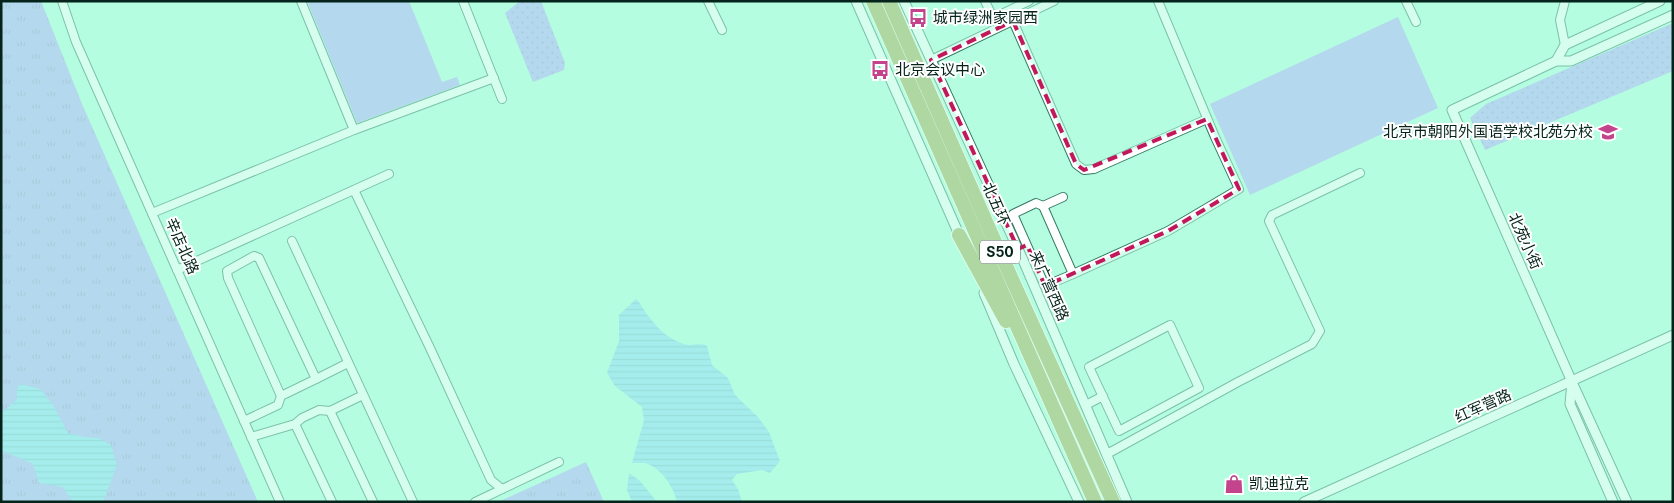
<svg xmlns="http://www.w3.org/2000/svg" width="1674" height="503" font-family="Inter,'Noto Sans SC',sans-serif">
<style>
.grass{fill:url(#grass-tufts)}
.park{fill:url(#park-dots)}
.pitch{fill:#b4abfc}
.water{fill:url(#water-rules)}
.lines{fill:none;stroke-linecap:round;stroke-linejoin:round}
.minor-casing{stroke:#337b63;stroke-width:10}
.tertiary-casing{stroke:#337b63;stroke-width:11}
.motorway-casing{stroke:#fff;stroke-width:16}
.minor{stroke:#fff;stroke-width:8}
.tertiary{stroke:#fff;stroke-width:9}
.motorway{stroke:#a9a856;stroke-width:14}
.marked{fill:none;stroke:#c2185b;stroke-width:4;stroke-dasharray:10 6;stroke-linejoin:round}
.labels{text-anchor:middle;stroke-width:4;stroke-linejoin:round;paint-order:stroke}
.shield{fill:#fff;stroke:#4f655f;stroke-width:1}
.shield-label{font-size:14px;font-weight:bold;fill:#04231a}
.poi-label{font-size:15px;fill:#04231a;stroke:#fff;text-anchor:start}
.street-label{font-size:15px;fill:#04231a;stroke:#fff}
</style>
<defs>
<pattern id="grass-tufts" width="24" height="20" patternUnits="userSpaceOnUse" patternTransform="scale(1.25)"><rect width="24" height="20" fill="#b4abfc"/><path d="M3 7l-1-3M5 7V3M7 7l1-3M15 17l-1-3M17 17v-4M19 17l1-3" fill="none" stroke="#9993d7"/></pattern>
<pattern id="park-dots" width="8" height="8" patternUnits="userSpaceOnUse" patternTransform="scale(1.25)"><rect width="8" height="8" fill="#b4abfc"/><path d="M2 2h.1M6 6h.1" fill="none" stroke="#9993d7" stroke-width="1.8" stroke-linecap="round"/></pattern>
<pattern id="water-rules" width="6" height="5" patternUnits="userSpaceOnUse" patternTransform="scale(1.25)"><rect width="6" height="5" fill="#90d9fa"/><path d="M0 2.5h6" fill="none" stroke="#7bbad6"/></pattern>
</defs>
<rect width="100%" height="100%" fill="#b4fde0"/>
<g class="grass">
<polygon points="1,1 41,1 82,104 258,502 1,502"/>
<polygon points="586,462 604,502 498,502"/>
</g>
<g class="park">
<polygon points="520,1 541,1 565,63 564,70 533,82 505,13"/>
<polygon points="1673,23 1673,71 1485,150 1470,118 1486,104"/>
</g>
<g class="pitch">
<polygon points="307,1 409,1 442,82 457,77 460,85 357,123"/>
<polygon points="1398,17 1438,108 1250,195 1210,104"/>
</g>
<g class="water">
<path d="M 636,299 C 642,304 644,312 650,318 C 658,329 670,340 684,344 C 692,347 698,342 707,346 L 712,365 L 728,378 L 735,395 L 758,417 L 769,432 L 780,461 L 770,473 L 762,470 L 737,474 L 732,480 L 738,489 L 742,502 L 677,502 C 674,487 660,466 644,463 C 640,463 636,463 632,463 L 644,420 L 642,407 L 615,386 L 607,373 L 619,341 L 619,315 Z"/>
<polygon points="20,384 40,389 53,405 68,433 84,437 98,438 111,445 117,465 103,502 73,502 63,487 39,483 33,464 1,450 1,412 3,412 17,399 17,389"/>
<polygon points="629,473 640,481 657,502 632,502 627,490"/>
</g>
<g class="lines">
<g class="minor-casing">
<g id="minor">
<polyline points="62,1 76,42 280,502"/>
<polyline points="301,1 354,130"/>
<polyline points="463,1 502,99"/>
<polyline points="708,1 722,30"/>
<polyline points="985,1 993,18 1029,1"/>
<polyline points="1406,1 1416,22"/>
<polyline points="1013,21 1076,164 1084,170 1094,169 1207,119"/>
<polyline points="1565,45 1560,20 1565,1"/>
<polyline points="931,60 1054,1"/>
<polyline points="354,190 430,348 491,480 502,489"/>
<polyline points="1063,197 1043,206 1073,274 1168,231 1239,189 1215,137 1158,1"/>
<polyline points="1043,206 1036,203 1013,214 1045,286 1073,274"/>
<polyline points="152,213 354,130 494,78"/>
<polyline points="292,241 413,502"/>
<polyline points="177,270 389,174"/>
<polygon points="1170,325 1199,388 1119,431 1089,367"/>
<polyline points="316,379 348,363"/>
<polyline points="1086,405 1103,396"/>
<polyline points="330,411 373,502"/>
<polyline points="244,421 278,405 281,396 228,278 227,271 254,256 259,258 316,379 281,396"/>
<polyline points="295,424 332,502"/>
<polyline points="251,437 295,424 302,418 319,410 330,411 363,395"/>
<polyline points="1107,454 1238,382 1312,344 1320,331 1269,221 1272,215 1360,173"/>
<polyline points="475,502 559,462"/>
</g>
</g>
<g class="tertiary-casing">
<g id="tertiary">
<polyline points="856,1 961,239"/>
<polyline points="904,1 1023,260 1127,502"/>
<polyline points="1556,61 1565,45 1660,1"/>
<polyline points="984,293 1014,364 1079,502"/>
<polyline points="1572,382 1570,404 1613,502"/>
<polyline points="1304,502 1673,335"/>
<polyline points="1627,502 1572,382 1452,110 1556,61 1571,61 1673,15"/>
</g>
</g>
<g class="motorway-casing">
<g id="motorway">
<polyline points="873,1 1095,502"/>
<polyline points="889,1 991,233 1113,502"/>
<polyline points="959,235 1006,321"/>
</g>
</g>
<use href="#minor" class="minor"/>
<use href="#tertiary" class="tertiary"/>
<use href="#motorway" class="motorway"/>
</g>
<path d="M0 0H1674V503H0ZM 1013,21 L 1076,164 L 1084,170 L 1207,119 L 1239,189 L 1168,231 L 1045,286 L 1027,245 L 1018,249 L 931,60 Z" fill="#b4fde0" fill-opacity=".55" fill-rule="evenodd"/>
<path class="marked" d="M 1013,21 L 1076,164 L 1084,170 L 1207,119 L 1239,189 L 1168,231 L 1045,286 L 1027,245 L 1018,249 L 931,60 Z"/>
<defs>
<g id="bus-bare" transform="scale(1.5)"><path d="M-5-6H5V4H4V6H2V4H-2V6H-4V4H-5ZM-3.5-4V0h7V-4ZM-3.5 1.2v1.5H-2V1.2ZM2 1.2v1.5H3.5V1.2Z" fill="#c3438d" stroke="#fff" stroke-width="2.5" paint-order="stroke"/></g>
<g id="school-bare" transform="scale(1.5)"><path d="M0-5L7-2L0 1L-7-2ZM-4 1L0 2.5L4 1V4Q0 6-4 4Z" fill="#c3438d" stroke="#fff" stroke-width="2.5" paint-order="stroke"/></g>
<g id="shop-bare" transform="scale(1.5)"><path d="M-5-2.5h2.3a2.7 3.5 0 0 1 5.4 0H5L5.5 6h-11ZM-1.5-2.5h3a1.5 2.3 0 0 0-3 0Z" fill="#c3438d" stroke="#fff" stroke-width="2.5" paint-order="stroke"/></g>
</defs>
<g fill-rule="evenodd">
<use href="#bus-bare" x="918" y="18"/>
<use href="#bus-bare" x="880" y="70"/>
<use href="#school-bare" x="1608" y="132"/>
<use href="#shop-bare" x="1234" y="484"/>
</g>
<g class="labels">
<rect class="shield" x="980" y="240.5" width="40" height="23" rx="4"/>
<g class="shield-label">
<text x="1000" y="257">S50</text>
</g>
<g class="poi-label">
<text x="933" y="23">城市绿洲家园西</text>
<text x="895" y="75">北京会议中心</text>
<text x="1593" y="137" text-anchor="end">北京市朝阳外国语学校北苑分校</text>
<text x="1249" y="489">凯迪拉克</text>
</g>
<g class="street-label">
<text transform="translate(996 204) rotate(66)" y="5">北五环</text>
<text transform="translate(1525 241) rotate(66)" y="5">北苑小街</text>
<text transform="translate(182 246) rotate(66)" y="5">辛店北路</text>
<text transform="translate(1049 286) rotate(66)" y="5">来广营西路</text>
<text transform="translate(1483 406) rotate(-24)" y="5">红军营路</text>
</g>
</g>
<rect width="1674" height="503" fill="none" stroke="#04231a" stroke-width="5"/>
</svg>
